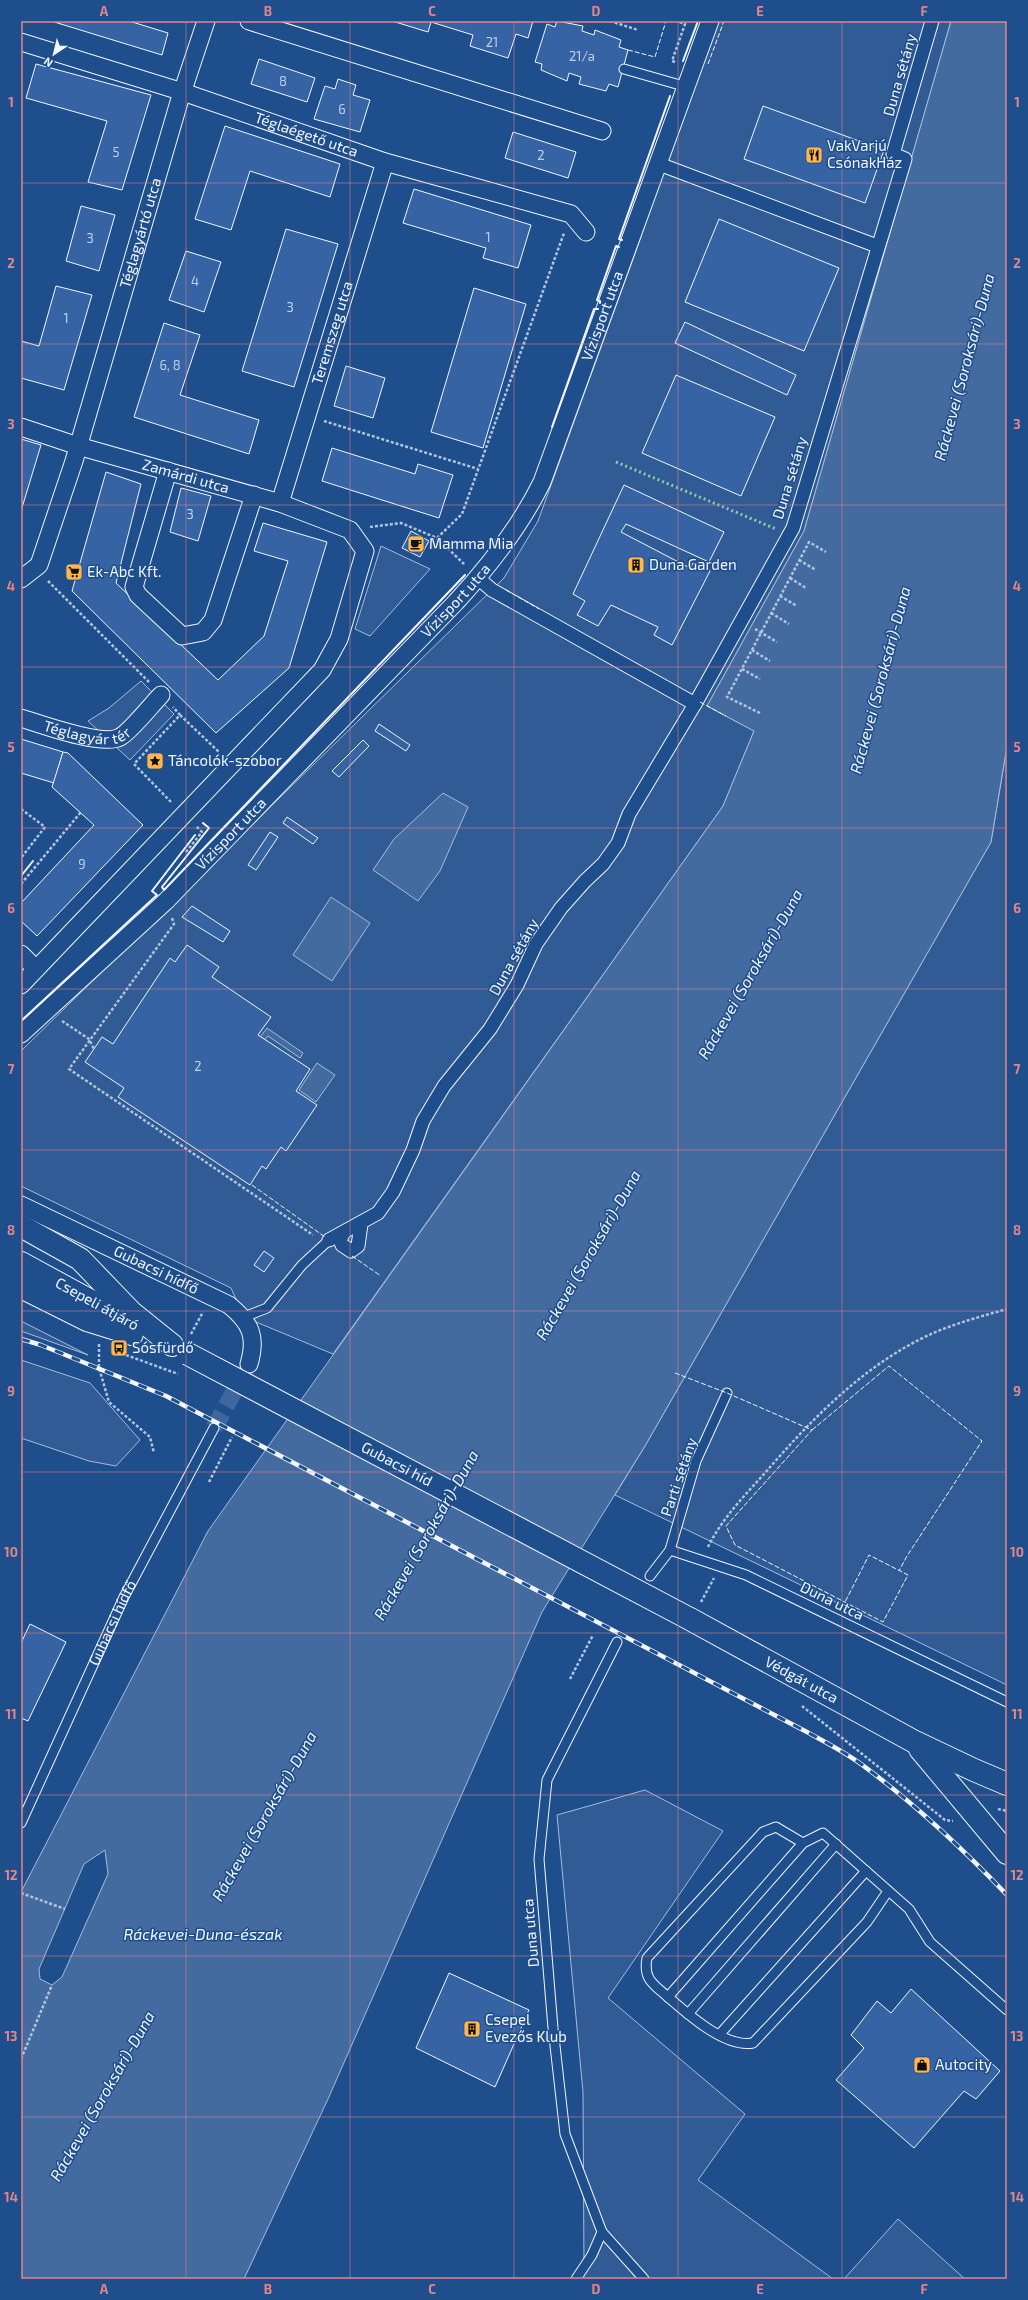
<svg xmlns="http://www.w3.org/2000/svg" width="1028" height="2300" font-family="'Exo 2',sans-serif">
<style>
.built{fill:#305b95;stroke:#a8bbd7}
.water{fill:#446ba0;stroke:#a8bbd7}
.pier{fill:#1f4e8c;stroke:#a8bbd7}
.building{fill:#3563a3;stroke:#f2f6ff}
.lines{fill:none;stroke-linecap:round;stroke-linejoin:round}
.minor-tunnel{stroke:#3f679d;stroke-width:17;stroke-dasharray:17 8;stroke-linecap:butt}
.service-casing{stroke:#f2f6ff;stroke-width:11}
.pedestrian-casing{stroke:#f2f6ff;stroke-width:15}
.minor-casing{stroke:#f2f6ff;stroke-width:19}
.secondary-casing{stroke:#f2f6ff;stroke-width:24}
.path{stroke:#b3c4dc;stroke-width:2.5;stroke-dasharray:3 2;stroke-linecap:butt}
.service{stroke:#1f4e8c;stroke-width:9}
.pedestrian{stroke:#1f4e8c;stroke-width:13}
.minor{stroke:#1f4e8c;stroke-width:17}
.secondary{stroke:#1f4e8c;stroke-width:22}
.rail-casing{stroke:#f2f6ff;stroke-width:4.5}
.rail{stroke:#1f4e8c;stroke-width:3;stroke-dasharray:9;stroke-linecap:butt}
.secondary-bridge-casing{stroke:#f2f6ff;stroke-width:24;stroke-linecap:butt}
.secondary-bridge{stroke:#1f4e8c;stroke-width:22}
.hedge{stroke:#97c8a6;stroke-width:3;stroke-dasharray:2 3;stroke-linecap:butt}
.fence{stroke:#f2f6ff;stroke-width:1;stroke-dasharray:5 2;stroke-linecap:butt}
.wall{stroke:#f2f6ff;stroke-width:2}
.grid{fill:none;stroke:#e38589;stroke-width:1;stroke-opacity:0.55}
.labels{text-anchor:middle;stroke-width:3;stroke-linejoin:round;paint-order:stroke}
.number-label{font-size:13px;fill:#c3d1e8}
.street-label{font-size:15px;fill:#f2f6ff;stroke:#1f4e8c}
.poi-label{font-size:15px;fill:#f2f6ff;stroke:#1f4e8c;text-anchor:start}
.water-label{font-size:16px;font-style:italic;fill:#f2f6ff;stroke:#1f4e8c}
.neatline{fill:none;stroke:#e38589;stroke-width:1.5}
.grid-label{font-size:13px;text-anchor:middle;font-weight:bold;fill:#e38589}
</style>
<rect width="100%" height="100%" fill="#1f4e8c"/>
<g class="built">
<polygon points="716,21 951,21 804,531 707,706 754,731 723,806 333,1354 244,1317 231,1288 21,1186 21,1051 504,578 538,521 637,248"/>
<polygon points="381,546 430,569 370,636 355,629"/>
<polygon points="141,681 174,714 130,760 88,721 109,708"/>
<polygon points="1007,746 1007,1685 615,1495 645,1446 991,842"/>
<polygon points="21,1321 88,1355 21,1331"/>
<polygon points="21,1360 90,1383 140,1440 116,1466 89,1461 21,1438"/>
<polygon points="645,1790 723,1831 608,1998 745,2114 698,2180 833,2279 578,2279 584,2269 583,2092 557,1815"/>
<polygon points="898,2219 965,2279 844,2279"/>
</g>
<g class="water">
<polygon points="951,21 1007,21 1007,746 991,842 645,1446 542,1612 328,2099 244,2279 21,2279 21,1892 208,1531 723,806 754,731 707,706 804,531"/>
<polygon points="443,793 468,807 440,871 418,901 373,870 394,839"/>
<polygon points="331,897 370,923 332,981 293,955"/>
<polygon points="267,1028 303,1053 300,1058 268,1036 262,1043 258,1040"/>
<polygon points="317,1063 335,1075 316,1102 299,1090"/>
</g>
<polygon class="pier" points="105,1850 108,1874 62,1977 52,1985 40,1979 39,1969 84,1864"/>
<g class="building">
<polygon points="51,21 129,21 168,33 162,55"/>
<polygon points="392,21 533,21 528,38 516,34 508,58 470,46 473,35 431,22 428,32"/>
<polygon points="557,21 583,26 582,31 594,35 595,30 621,40 619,47 628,50 618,87 609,84 606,91 579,84 581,77 569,73 567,81 541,70 542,64 535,62 547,24 555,27"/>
<polygon points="259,59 315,78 307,102 251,84"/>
<polygon points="36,64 151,95 122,190 88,182 107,121 26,98"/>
<polygon points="338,79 356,85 353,95 370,100 360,132 314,119 325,86 335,89"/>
<polygon points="763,106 884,150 865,203 744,159"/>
<polygon points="225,126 340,164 330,197 250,171 231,230 195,219"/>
<polygon points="513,132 576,152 568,178 505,158"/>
<polygon points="414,189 531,225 518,268 483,258 486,248 403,223"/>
<polygon points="81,206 115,215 99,271 66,261"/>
<polygon points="719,219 839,268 804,351 685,302"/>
<polygon points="286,229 338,244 294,387 242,371"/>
<polygon points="186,251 221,262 204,312 169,300"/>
<polygon points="56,286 92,295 64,390 21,378 21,341 39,346"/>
<polygon points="474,288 526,304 483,448 431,432"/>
<polygon points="685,322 796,375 787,395 675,343"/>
<polygon points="164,323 200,335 180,395 259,420 249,454 134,417"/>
<polygon points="346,366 385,378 373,418 334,406"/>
<polygon points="676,375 775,417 741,496 642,453"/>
<polygon points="21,439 41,445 21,511"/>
<polygon points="332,448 415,474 418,464 453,475 439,518 322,481"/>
<polygon points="106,472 141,484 116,583 218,680 264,636 288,561 254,551 263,523 327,542 289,668 216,733 72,591"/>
<polygon points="624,485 724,532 709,562 626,524 621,532 690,568 693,563 710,571 672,645 654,635 658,627 611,605 598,626 577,615 585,601 573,594"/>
<polygon points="181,488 211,496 198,541 170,532"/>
<polygon points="411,531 429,541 420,557 402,548"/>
<polygon points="379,724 410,745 406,751 375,731"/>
<polygon points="21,739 63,752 54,783 21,773"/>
<polygon points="363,740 369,746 339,777 332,771"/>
<polygon points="63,752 68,753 143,825 37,936 21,921 21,903 94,825 52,787"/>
<polygon points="287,817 318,838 313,844 283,823"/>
<polygon points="270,832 278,837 256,870 248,865"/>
<polygon points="192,906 230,931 223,942 182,917"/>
<polygon points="187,945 219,967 212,977 271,1017 258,1035 310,1069 296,1091 317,1105 286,1151 281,1147 266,1169 262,1166 250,1185 118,1097 124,1088 85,1062 102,1037 113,1044 170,958 175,962"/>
<polygon points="264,1251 274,1258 264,1272 254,1265"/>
<polygon points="30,1624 66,1642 28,1721 21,1718 21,1643"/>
<polygon points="449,1973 529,2010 495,2087 416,2048"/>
<polygon points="911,1989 1000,2071 976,2099 964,2091 914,2148 836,2080 864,2048 851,2035 877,2001 891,2013"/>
</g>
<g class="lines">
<polyline class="minor-tunnel" points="214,1428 249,1364"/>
<g class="service-casing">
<g id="service">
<polyline points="624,69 687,87"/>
<polyline points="244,1317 267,1308 302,1265 329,1240"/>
<polyline points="670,1550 746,1575 1007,1702"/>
<polyline points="650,1576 670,1550 696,1461 727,1393"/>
<polyline points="617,1642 547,1780 539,1859 553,2028 565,2134 602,2232 644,2279"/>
<path id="s1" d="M 21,1823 L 124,1597 L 214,1428"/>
<path d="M 803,1843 L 776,1827 L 763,1832 L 647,1958 C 643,1979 653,1984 668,1997 L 803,1843 L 823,1833 L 909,1909 L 930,1942 L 1007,2010"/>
<path d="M 668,1997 C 689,2015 725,2048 753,2043 L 867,1922 L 888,1891"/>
<polyline points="688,2014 836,1844"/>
<polyline points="719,2035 866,1871"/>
<polyline points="576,2279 592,2255 602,2232"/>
</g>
</g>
<g class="pedestrian-casing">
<g id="pedestrian">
<polyline points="659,164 877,246"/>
<polyline points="478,578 492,590 695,704"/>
<polyline points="344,1232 340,1240 342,1245 351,1251 358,1246 361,1224"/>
<polyline points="329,1240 378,1213 393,1192 413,1150 423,1121 444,1086 490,1029 517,985 536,944 561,908 585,881 603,864 618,843 629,814 695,704 793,528 905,159 893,154 932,21"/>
</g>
</g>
<g class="minor-casing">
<g id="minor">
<polyline points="249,21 602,131"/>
<path id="s2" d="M 21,42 L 183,92 L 385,162 L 571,214 L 586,232"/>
<path id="s3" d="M 21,427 L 78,446 L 280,503 L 350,530 L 365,551 L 339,639 L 322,670 L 21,985"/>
<polyline points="168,471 134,587 138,595 182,636 203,632 213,620 254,495"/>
<path id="s4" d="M 280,503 L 385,162"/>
<path id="s5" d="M 21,579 L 39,565 L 74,461 L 179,102 L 206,21"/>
<path id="s6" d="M 21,718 C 40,724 104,747 120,737 C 130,732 152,704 161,695"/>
<polyline points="21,954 36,969"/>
<path id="s7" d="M 21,1034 L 166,901 L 456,602 C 490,565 520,527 542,482 L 710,21"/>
<path id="s8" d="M 21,1205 L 229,1305 C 251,1323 257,1337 249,1364"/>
</g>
</g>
<g class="secondary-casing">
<g id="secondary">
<polyline points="21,1226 80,1259 131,1312 172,1345"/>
<polyline points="21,1263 133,1324"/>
<polyline points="21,1287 87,1320 132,1334"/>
<path id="s9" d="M 690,1619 L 913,1741 L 974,1770 L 1007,1784"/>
<polyline points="920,1749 1007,1853"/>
</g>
</g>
<g class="path">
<polyline points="610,21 638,30"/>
<polyline points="675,62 672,61 685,24 677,21"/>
<polyline points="324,421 478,469"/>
<polyline points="370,527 401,523 437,538 465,565"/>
<polyline points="437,538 462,514 564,233"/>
<polyline points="799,560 816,570"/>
<polyline points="790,578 806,588"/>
<polyline points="48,581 149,682"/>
<polyline points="780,596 797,606"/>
<polyline points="771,613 789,624"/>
<polyline points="755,629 777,642"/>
<polyline points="752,650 770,661"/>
<polyline points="742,669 760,679"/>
<polyline points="760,713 727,697 809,542 826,552"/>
<polyline points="180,715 219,752"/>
<polyline points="171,802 134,764 180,715 173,707"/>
<polyline points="21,809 45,827 21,858"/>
<polyline points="186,852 202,832 196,826"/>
<polyline points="21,884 81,812"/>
<polyline points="172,918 174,924 69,1069 313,1235"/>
<polyline points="62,1021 89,1039 94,1049"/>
<polyline points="191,1334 203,1312"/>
<polyline points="99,1344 99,1368 109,1402 150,1437 154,1453"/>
<polyline points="126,1355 178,1374"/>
<polyline points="209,1482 232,1437"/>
<path d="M 708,1547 C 721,1520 744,1496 765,1473 C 814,1416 872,1357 943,1329 C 964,1321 986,1315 1007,1309"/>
<polyline points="701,1602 714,1578"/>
<polyline points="570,1679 593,1635"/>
<polyline points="802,1706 945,1820 953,1821"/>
<polyline points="998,1809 1007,1811"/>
<polyline points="21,1893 65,1909"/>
<polyline points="21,2059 52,1985"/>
</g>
<use href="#service" class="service"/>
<use href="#pedestrian" class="pedestrian"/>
<use href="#minor" class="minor"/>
<use href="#secondary" class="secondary"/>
<g class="rail-casing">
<path id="rail" d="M 21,1339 L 41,1345 L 166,1396 L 805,1731 C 825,1742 847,1753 865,1767 C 916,1805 963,1849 1007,1895"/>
</g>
<use href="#rail" class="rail"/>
<g class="secondary-bridge-casing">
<g id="secondary-bridge">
<path id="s10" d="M 188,1354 L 690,1619"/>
</g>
</g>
<use href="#secondary-bridge" class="secondary-bridge"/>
<polyline class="hedge" points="616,462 776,529"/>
<g class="fence">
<polyline points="628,50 655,57 666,21"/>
<polyline points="708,64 724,21"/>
<polyline points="506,590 539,609"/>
<polyline points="700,702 726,716"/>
<polyline points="252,1185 325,1237"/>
<polyline points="352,1256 381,1276"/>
<polyline points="675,1373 727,1393 812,1430 726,1526 735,1545 883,1622 908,1575 869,1555 845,1602"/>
<polyline points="812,1430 889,1366 982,1441 907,1556 899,1571"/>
</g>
<g class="wall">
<polyline points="683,61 698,21"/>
<polyline points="622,240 619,239 670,96"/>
<polyline points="600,303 600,301 597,300 616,246 619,247"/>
<polyline points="552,427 594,309 598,309"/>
<polyline points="203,823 209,828 162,887 164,890 465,575"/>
<polyline points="21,876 33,861"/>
<polyline points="21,1021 157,895 152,891 195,835"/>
</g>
</g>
<path class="grid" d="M 186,21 L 186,2279M 350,21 L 350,2279M 514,21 L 514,2279M 678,21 L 678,2279M 842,21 L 842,2279M 21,183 L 1007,183M 21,344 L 1007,344M 21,505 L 1007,505M 21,667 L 1007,667M 21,828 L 1007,828M 21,989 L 1007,989M 21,1150 L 1007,1150M 21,1311 L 1007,1311M 21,1472 L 1007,1472M 21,1633 L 1007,1633M 21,1795 L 1007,1795M 21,1956 L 1007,1956M 21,2117 L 1007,2117"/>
<defs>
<g id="restaurant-square" transform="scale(0.9)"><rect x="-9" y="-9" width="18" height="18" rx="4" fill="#ffb74d" stroke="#1f4e8c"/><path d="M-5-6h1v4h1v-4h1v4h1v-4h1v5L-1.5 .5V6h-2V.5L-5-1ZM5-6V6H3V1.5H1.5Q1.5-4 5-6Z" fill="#111"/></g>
<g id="cafe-square" transform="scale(0.9)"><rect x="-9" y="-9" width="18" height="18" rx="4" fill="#ffb74d" stroke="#1f4e8c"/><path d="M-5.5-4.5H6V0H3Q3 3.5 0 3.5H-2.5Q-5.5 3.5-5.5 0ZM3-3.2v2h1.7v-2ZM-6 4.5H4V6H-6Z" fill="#111"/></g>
<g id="building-square" transform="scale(0.9)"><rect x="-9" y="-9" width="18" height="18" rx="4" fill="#ffb74d" stroke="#1f4e8c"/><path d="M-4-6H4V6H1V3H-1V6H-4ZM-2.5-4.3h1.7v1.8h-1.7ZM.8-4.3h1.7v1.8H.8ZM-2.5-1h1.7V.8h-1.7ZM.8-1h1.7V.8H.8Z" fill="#111"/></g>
<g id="supermarket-square" transform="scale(0.9)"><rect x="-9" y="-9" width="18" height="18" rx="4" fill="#ffb74d" stroke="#1f4e8c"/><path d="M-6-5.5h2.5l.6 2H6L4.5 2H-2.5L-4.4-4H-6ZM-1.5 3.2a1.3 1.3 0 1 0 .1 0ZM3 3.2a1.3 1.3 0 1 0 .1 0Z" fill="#111"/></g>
<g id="sight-square" transform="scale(0.9)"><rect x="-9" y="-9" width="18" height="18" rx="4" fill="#ffb74d" stroke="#1f4e8c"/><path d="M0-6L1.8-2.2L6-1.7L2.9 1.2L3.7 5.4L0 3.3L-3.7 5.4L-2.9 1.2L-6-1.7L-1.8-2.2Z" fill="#111"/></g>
<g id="bus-square" transform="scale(0.9)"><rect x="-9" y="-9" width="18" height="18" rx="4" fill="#ffb74d" stroke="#1f4e8c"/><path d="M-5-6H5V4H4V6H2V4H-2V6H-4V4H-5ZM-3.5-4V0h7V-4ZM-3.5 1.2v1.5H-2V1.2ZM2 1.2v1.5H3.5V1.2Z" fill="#111"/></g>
<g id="shop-square" transform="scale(0.9)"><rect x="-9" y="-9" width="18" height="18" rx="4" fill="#ffb74d" stroke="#1f4e8c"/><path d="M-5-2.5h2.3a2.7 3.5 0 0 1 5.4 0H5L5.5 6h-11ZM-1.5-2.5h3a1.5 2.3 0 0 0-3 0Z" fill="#111"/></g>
</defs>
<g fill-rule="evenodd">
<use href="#restaurant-square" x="814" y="155"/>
<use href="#cafe-square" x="416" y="544"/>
<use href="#building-square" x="636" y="565"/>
<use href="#supermarket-square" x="74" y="572"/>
<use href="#sight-square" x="155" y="761"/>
<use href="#bus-square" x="119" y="1348"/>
<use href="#building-square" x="472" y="2029"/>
<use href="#shop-square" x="922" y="2065"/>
</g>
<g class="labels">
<g class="number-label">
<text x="492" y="47">21</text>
<text x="582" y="61">21/a</text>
<text x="283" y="86">8</text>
<text x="342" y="114">6</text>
<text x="116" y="157">5</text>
<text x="541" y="160">2</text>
<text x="488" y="242">1</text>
<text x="90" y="243">3</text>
<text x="195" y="286">4</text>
<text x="290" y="312">3</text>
<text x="66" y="323">1</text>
<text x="170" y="370">6, 8</text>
<text x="190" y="519">3</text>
<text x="82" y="869">9</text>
<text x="198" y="1071">2</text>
</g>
<g class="street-label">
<text transform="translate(900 75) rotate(-74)" y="5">Duna sétány</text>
<text dy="5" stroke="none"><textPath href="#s2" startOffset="300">Téglaégető utca</textPath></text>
<text dy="5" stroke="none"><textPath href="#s5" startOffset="370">Téglagyártó utca</textPath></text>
<text dy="5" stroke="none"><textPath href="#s7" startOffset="938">Vízisport utca</textPath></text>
<text dy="5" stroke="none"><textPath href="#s4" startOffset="178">Teremszeg utca</textPath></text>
<text dy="5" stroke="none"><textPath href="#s3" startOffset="172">Zamárdi utca</textPath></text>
<text transform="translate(790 478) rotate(-73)" y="5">Duna sétány</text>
<text dy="5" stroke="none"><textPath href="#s7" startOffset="614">Vízisport utca</textPath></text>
<text dy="5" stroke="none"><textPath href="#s6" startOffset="69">Téglagyár tér</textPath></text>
<text dy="5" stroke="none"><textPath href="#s7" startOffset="290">Vízisport utca</textPath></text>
<text transform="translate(514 957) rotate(-61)" y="5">Duna sétány</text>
<text dy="5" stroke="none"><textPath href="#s8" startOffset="150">Gubacsi hídfő</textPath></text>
<text transform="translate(97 1304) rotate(29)" y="5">Csepeli átjáró</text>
<text dy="5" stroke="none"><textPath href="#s10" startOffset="236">Gubacsi híd</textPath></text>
<text transform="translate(679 1477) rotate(-71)" y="5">Parti sétány</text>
<text transform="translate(832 1601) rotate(26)" y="5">Duna utca</text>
<text dy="5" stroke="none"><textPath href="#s1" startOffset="220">Gubacsi hídfő</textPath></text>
<text dy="5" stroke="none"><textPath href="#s9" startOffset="127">Védgát utca</textPath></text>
<text transform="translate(531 1933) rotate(-95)" y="5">Duna utca</text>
</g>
<g class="poi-label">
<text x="827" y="151">VakVarjú<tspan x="827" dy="17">CsónakHáz</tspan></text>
<text x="429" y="549">Mamma Mia</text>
<text x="649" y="570">Duna Garden</text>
<text x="87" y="577">Ek-Abc Kft.</text>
<text x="168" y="766">Táncolók-szobor</text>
<text x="132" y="1353">Sósfürdő</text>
<text x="485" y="2025">Csepel<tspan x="485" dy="17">Evezős Klub</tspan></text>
<text x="935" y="2070">Autocity</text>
</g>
<g class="water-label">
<text transform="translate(964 367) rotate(-75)" y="6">Ráckevei (Soroksári)-Duna</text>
<text transform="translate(880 680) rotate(-75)" y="6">Ráckevei (Soroksári)-Duna</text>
<text transform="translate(750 974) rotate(-60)" y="6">Ráckevei (Soroksári)-Duna</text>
<text transform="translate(588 1255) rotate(-60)" y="6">Ráckevei (Soroksári)-Duna</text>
<text transform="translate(426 1535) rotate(-60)" y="6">Ráckevei (Soroksári)-Duna</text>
<text transform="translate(264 1816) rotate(-60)" y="6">Ráckevei (Soroksári)-Duna</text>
<text x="203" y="1940">Ráckevei-Duna-észak</text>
<text transform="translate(102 2096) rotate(-60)" y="6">Ráckevei (Soroksári)-Duna</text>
</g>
</g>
<rect width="1028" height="2300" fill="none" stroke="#1f4e8c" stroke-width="44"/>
<g transform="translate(54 54) rotate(215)" stroke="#1f4e8c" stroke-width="3" paint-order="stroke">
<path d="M0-3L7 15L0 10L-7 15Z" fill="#f2f6ff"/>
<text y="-6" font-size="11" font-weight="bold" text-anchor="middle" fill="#f2f6ff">N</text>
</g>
<rect x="22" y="22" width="984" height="2256" class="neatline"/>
<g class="grid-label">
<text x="104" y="16">A</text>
<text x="268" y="16">B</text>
<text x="432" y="16">C</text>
<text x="596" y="16">D</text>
<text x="760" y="16">E</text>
<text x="924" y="16">F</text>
<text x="11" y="107">1</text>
<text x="1017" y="107">1</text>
<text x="11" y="268">2</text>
<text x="1017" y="268">2</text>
<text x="11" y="429">3</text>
<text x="1017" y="429">3</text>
<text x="11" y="591">4</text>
<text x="1017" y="591">4</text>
<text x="11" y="752">5</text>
<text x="1017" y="752">5</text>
<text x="11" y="913">6</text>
<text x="1017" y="913">6</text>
<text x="11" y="1074">7</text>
<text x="1017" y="1074">7</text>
<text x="11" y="1235">8</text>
<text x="1017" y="1235">8</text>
<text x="11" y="1396">9</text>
<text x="1017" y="1396">9</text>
<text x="11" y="1557">10</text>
<text x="1017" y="1557">10</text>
<text x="11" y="1719">11</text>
<text x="1017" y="1719">11</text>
<text x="11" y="1880">12</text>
<text x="1017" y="1880">12</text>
<text x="11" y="2041">13</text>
<text x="1017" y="2041">13</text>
<text x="11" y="2202">14</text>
<text x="1017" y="2202">14</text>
<text x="104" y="2294">A</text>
<text x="268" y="2294">B</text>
<text x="432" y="2294">C</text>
<text x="596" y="2294">D</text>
<text x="760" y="2294">E</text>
<text x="924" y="2294">F</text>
</g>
</svg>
